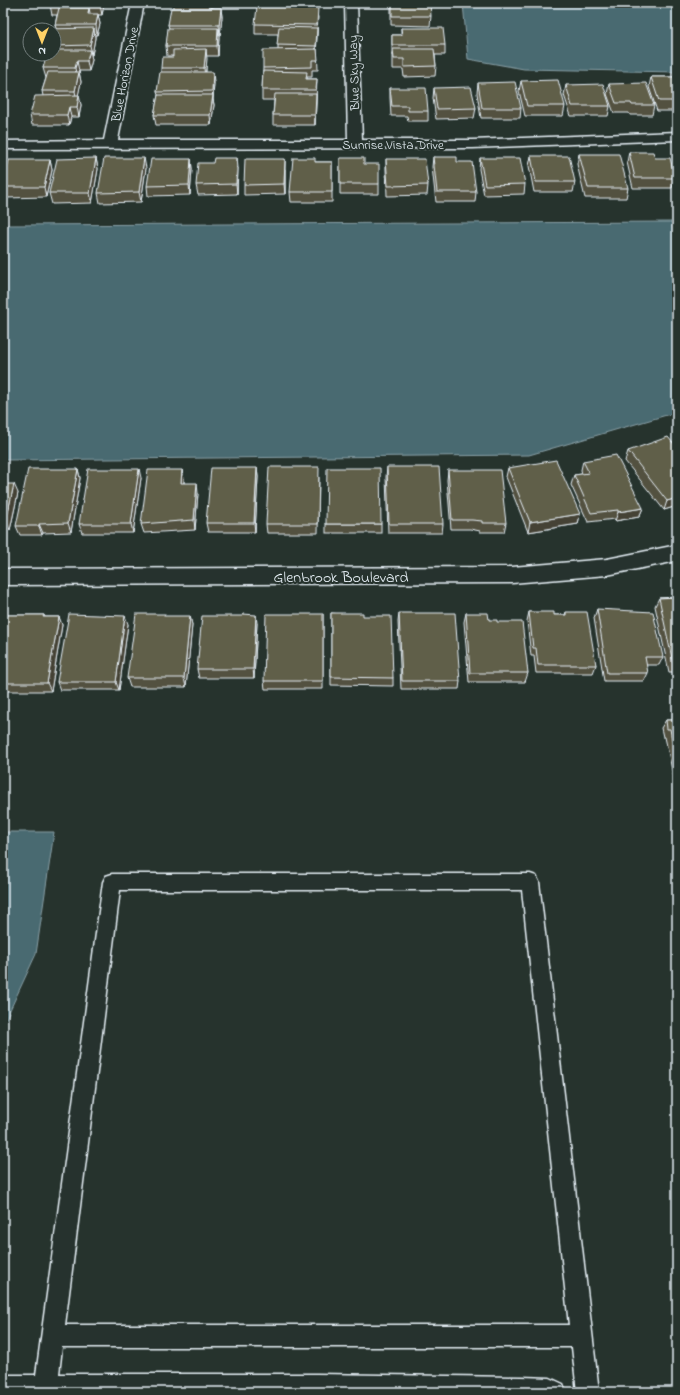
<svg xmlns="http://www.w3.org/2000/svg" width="680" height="1395" font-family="'Indie Flower',sans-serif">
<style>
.water{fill:#4a6a71;stroke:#89a0a7}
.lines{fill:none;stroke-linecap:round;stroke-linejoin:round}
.lane-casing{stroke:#e8f1f8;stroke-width:3}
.street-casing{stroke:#e8f1f8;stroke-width:3}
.lane{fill:#26332d;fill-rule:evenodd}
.street{fill:#26332d;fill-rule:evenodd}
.wall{fill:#535140;stroke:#e8f1f8}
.shaded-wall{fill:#444234;stroke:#e8f1f8}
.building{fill:#615e4a;stroke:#e8f1f8}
.labels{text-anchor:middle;stroke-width:4;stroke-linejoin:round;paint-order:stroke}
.far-street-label{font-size:13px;fill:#e8f1f8;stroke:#26332d}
.street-label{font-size:16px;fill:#e8f1f8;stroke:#26332d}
</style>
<rect width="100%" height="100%" fill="#26332d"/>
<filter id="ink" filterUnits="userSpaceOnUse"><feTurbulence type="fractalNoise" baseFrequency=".025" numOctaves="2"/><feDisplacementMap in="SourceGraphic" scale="8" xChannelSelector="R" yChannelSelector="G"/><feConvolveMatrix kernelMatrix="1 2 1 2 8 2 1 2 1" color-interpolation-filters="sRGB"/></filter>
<g filter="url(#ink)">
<g class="water">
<polygon points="463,3 677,3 677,72 524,69 468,59"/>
<polygon points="677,222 677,412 529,455 3,460 3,225"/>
<polygon points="3,832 54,832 36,954 3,1025"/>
</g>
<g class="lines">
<g class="lane-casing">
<path id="lane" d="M 112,874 L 530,874 L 536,876 L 539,882 L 599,1392 L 577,1392 L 572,1347 L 62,1347 L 59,1374 L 317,1374 L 522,1377 L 550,1378 L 563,1384 L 566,1392 L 3,1392 L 3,1375 L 36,1375 L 103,882 L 106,876 ZM 120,890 L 522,890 L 569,1325 L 65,1325 Z"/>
</g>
<g class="street-casing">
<g id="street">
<polygon points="132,3 144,3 118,140 348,140 345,3 357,3 362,140 473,140 677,132 677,140 473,148 3,149 3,141 104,140"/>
<polygon points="677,545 677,561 607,575 512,583 3,585 3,569 512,567 607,559"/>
</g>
</g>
<use href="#lane" class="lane"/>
<use href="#street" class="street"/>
</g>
<g class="wall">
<polygon points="51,3 103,3 104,5 102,15 98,15 100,24 97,35 95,35 95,38 92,55 91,55 92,60 89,71 79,71 81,82 78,95 81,105 79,117 71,117 69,125 32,125 30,115 43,96 42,91 46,78 43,68 47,56 43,56 42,54 54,54 54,30 56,28 55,25 57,15 52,15 50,5"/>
<polygon points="173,3 213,3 212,8 221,8 222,17 220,35 219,35 218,56 206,56 206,72 214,82 213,99 214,105 211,125 156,125 154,115 158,95 157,92 161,72 161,68 173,57 173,56 167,56 166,46 169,28 168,25 173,8"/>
<polygon points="268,3 318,3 318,6 313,6 313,7 318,17 316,49 317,49 318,70 312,70 312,77 307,77 307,79 317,79 315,125 273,125 273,115 274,100 262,100 262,90 263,68 278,50 278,34 255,34 255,24 268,7"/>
<polygon points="391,3 431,16 430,26 391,25"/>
<polygon points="401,28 445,45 445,55 435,55 436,66 435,76 404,77 403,69 393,69 393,55 392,55 392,35 401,35"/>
<polygon points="651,77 677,77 677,111 657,111 649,87"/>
<polygon points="521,81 565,106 563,116 525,116 519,91"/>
<polygon points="478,83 521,108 520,118 481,118 477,93"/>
<polygon points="609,84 654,105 652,115 630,115 629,113 614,113 607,94"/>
<polygon points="566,85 610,106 608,116 571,116 564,95"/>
<polygon points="390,88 428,111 428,121 408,121 407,116 391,116 390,98"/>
<polygon points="434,88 476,108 474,118 436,119 433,98"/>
<polygon points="677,150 677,169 674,160"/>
<polygon points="629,152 655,158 675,178 672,188 633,188 627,162"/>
<polygon points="579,154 628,188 626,198 585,198 577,164"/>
<polygon points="531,156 575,182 573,192 534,192 529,166"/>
<polygon points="433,157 457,162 476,192 475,202 436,202 432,167"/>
<polygon points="96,158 98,169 92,203 52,204 49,193"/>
<polygon points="340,158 364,164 379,184 379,194 340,194"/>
<polygon points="480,158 525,184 524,194 484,195 479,169"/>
<polygon points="191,159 192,169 190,195 148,196 147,186"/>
<polygon points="386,159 428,185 427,195 387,196 386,169"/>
<polygon points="50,160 52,170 46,197 5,198 3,191 3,184"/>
<polygon points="315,162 332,162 332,202 291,202 290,192"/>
<polygon points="146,168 141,202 100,203 98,193"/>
<polygon points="238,168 237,194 198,195 196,185"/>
<polygon points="285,169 285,194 244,195 244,185"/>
<polygon points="677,448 677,506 664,510 625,461 628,451"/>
<polygon points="583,461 643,508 639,517 615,521 615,519 588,522 571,485 574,475 582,474 581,470"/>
<polygon points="387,467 443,524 442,533 388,533 386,477"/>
<polygon points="257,468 258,477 255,532 208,532 206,523"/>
<polygon points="508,468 580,514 578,524 528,532 506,477"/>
<polygon points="78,469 80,478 71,532 43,533 42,535 20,535 16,526"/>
<polygon points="182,470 184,479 184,483 198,493 195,530 144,533 141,524"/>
<polygon points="448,470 506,523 504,532 480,532 480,531 470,529 451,529 447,480"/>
<polygon points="3,472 7,481 6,484 18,493 10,530 3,530"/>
<polygon points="319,477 318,533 267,533 266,524"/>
<polygon points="141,478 133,533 82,533 79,524"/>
<rect x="326" y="524" width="55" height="9"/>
<polygon points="677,597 677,672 669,672 655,606 659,598"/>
<polygon points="597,609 663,657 659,665 646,665 648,673 644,681 604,681 594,618"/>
<polygon points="529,612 554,615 565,615 566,612 596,665 593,673 536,673 534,656 531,656 527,621"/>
<polygon points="331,613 363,616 393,678 393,686 331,685"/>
<polygon points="399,613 460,681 459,689 401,689 398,622"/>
<polygon points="466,613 489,620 497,622 528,673 525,682 469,682 464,622"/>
<polygon points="323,614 323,689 265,689 264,681"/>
<polygon points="3,615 44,615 45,617 59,617 62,625 51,691 3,691"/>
<polygon points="190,616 192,625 186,687 130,687 127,678"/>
<polygon points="257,623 254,678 199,678 197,669"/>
<polygon points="128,624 119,690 60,690 57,682"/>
<polygon points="666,720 677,720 677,779 674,779 665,737 663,737 661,728"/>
<polygon points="677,797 677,809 675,800"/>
</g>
<g class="shaded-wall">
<polygon points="100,3 103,3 104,5 102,15 100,5"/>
<polygon points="210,3 213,3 211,14 210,4"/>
<polygon points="89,8 91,18 88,14"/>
<polygon points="221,8 222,17 220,35 219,25"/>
<polygon points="98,14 100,24 97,35 96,25"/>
<polygon points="94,28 95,38 92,55 90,45"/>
<polygon points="218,28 219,38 218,56 217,46"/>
<polygon points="317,28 317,38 316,56 316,46"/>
<polygon points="206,49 207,59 205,78 204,68"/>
<polygon points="90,50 92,60 89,71 87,61"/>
<polygon points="77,61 79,71 77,78 75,68"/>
<polygon points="79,72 81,82 77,101 75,91"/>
<polygon points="213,72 214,82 213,99 214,105 211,125 210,115 213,96 212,91"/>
<polygon points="316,94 316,104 315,125 315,115"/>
<polygon points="79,95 81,105 79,117 77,107"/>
<polygon points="69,107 71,117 69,125 67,115"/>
<polygon points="96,158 98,169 92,203 90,193"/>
<polygon points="144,158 146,168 141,202 139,192"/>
<polygon points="237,158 238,168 237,194 236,184"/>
<polygon points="3,159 6,169 3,180"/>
<polygon points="191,159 192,169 190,195 189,185"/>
<polygon points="285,159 285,194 284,184"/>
<polygon points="50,160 52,170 46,197 44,187"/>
<polygon points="257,468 258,477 255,532 254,523"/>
<polygon points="78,469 80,478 71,532 68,523"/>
<polygon points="139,469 141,478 133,533 131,524"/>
<polygon points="182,470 184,479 183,493 181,483"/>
<polygon points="3,472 7,481 4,493 3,492"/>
<polygon points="197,483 198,493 195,530 194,520"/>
<polygon points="14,484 18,493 10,530 6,521"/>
<polygon points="677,498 677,506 664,510 667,501"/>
<polygon points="643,508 639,517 615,521 618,512"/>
<polygon points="580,514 578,524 528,532 530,522"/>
<polygon points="39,524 43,533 42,535 39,526"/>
<polygon points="256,615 257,623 254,678 253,669"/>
<polygon points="125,616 128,624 119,690 116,682"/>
<polygon points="190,616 192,625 186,687 184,678"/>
<polygon points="59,617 62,625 51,691 47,683"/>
</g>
<g class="building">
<polygon points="51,3 100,3 100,5 50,5"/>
<rect x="173" y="3" width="37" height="1"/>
<polygon points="268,3 312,3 312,4 268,5"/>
<polygon points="392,3 430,3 431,16 392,16"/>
<polygon points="257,7 318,7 317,25 255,24"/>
<polygon points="59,8 89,8 88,14 98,14 96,25 55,25"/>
<polygon points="171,8 221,8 219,25 168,25"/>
<polygon points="279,27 317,28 316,46 277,45"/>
<polygon points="94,28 90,45 54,46 54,30 45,30 45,29"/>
<polygon points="168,28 218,28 217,46 166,46"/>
<polygon points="401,28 443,28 445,45 392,45 392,35 402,35"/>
<polygon points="206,49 204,68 161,68 162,57 173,57 173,50"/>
<polygon points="317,49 318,60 312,60 312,67 263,68 263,50"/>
<polygon points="393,49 434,49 436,66 404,67 404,59 394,59"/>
<polygon points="54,50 90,50 87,61 77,61 75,68 43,68 47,54 54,54"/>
<polygon points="263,71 307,72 306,79 317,79 316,90 262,90"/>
<polygon points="48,72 79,72 75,91 42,91"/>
<polygon points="160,72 213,72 212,91 157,92"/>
<polygon points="651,77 677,77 677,101 659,101"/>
<polygon points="558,80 565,106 527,106 521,81"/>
<polygon points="515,82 521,108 482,108 478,83"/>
<polygon points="646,83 654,105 632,105 631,103 616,103 609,84"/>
<polygon points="603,84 610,106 572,106 566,85"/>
<polygon points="471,87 476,108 437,109 434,88"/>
<polygon points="390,88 426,88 428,111 408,111 408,106 392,106"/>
<polygon points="275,94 316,94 315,115 273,115"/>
<polygon points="79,95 77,107 69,107 67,115 30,115 35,96"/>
<polygon points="158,95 213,95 210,115 154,115"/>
<polygon points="629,152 653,152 655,158 670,158 675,178 635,178"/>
<polygon points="579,154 619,154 628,188 588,188"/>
<polygon points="531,156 569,156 575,182 536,182"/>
<polygon points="433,157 457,157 457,162 472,162 476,192 437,192"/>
<polygon points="96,158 90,193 49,193 57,159"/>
<polygon points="104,158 144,158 139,192 98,193"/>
<polygon points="214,158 237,158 236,184 196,185 198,163 213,163"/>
<polygon points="293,158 315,158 315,162 332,162 332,192 290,192"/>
<polygon points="340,158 364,158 364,164 379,164 379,184 340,184"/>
<polygon points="480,158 520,158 525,184 485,185"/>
<polygon points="151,159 191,159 189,185 147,186"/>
<polygon points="245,159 285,159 284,184 244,185"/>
<polygon points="386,159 425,159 428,185 388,186"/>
<polygon points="9,160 50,160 44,187 3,187 3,184"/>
<polygon points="668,437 677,448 677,498 667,501 628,451"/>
<polygon points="616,455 643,508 618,512 618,510 591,513 574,475 589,473 583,461"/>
<polygon points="556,460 580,514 530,522 508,468"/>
<polygon points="269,467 319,467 318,524 266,524"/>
<polygon points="387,467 439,467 443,524 389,524"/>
<polygon points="211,468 257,468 254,523 206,523"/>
<polygon points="327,468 380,468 381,524 326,524"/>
<polygon points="28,469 78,469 68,523 39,524 39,526 16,526"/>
<polygon points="88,469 139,469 131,524 79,524"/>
<polygon points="148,470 182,470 181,483 197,483 194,520 141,524"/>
<polygon points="448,470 500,470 506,523 482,523 482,521 472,520 452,520"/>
<polygon points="3,484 14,484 6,521 3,521"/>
<polygon points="677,597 677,663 673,663 659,598"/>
<polygon points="597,609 653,612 663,657 645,657 648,673 607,673"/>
<polygon points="529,612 554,612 554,615 566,615 566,612 587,612 596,665 538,665 536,648 533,648"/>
<polygon points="331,613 363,613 363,616 391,616 393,678 331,677"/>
<polygon points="399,613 455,613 460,681 402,681"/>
<polygon points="466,613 488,613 489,620 497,620 497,622 522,622 528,673 470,673"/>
<polygon points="69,614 125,616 116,682 57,682"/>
<polygon points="136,614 165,614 164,616 190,616 184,678 127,678"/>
<polygon points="243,614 256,615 253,669 197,669 202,616 243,616"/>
<polygon points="266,614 323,614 323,681 264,681"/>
<polygon points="3,615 44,615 43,617 59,617 47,683 3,683"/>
<polygon points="666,720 677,720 677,766 670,729 667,729"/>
</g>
</g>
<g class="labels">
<g class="far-street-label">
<text transform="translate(353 73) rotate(-92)" y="5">Blue Sky Way</text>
<text transform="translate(124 74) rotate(-79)" y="5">Blue Horizon Drive</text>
<text x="393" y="149">Sunrise Vista Drive</text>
</g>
<g class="street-label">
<text x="341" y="582">Glenbrook Boulevard</text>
</g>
</g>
<rect width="680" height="1395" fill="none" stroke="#26332d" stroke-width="16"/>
<rect x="8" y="8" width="664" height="1379" fill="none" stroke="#e8f1f8" stroke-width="1.5" filter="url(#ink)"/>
<g transform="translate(42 42) rotate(180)"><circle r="19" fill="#26332d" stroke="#747f7e"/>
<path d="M0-3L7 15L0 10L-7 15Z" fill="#ffd166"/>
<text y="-6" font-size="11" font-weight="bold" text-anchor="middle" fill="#e8f1f8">N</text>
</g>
</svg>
